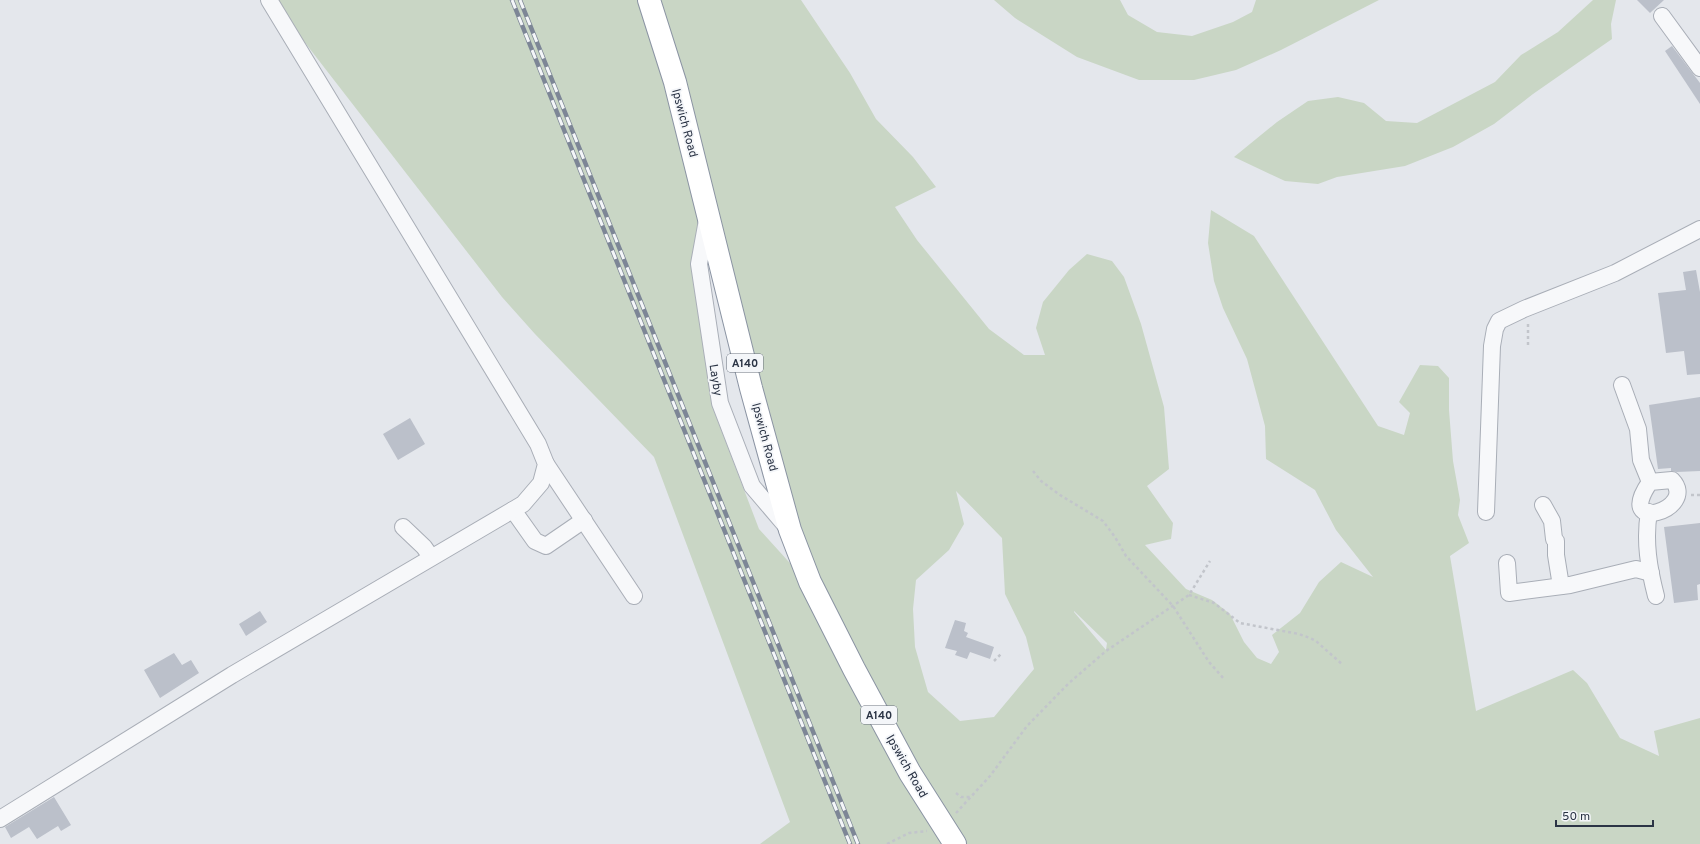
<svg xmlns="http://www.w3.org/2000/svg" width="1700" height="844" font-family="Overpass,sans-serif">
<style>
.green{fill:#c9d6c5;fill-rule:evenodd}
.building{fill:#bbc0ca}
.lines{fill:none;stroke-linecap:round;stroke-linejoin:round}
.minor-casing{stroke:#a9aeb7;stroke-width:18}
.highway-casing{stroke:#8b94a3;stroke-width:24}
.path{stroke:#c2c5cb;stroke-width:2.5;stroke-dasharray:3 3;stroke-linecap:butt}
.minor{stroke:#f7f8fa;stroke-width:16}
.highway{stroke:#fff;stroke-width:22}
.rail-casing{stroke:#7d8696;stroke-width:4.5}
.rail{stroke:#f4f6f9;stroke-width:3;stroke-dasharray:9;stroke-linecap:butt}
.labels{text-anchor:middle;stroke-width:3.5;stroke-linejoin:round;paint-order:stroke}
.shield{fill:#f4f6f9;stroke:#676e7b;stroke-width:1}
.shield-label{font-size:11px;font-weight:bold;fill:#2b3445}
.street-label{font-size:12px;fill:#2b3445;stroke:#f4f6f9}
</style>
<rect width="100%" height="100%" fill="#e4e7ec"/>
<g class="green">
<polygon points="272,0 639,0 651,36 701,216 691,267 712,406 759,529 798,572 948,844 760,844 790,822 654,457 535,334 502,297"/>
<path d="M 658,0 L 801,0 L 850,73 L 876,119 L 913,157 L 936,187 L 895,207 L 917,240 L 989,329 L 1024,355 L 1045,355 L 1036,328 L 1043,302 L 1069,270 L 1087,254 L 1112,261 L 1124,277 L 1141,324 L 1164,407 L 1169,469 L 1147,486 L 1173,523 L 1171,539 L 1145,545 L 1186,589 L 1212,600 L 1230,614 L 1244,642 L 1257,658 L 1271,664 L 1279,652 L 1272,635 L 1300,613 L 1319,582 L 1341,562 L 1373,577 L 1336,530 L 1315,490 L 1266,459 L 1265,426 L 1247,359 L 1223,308 L 1214,281 L 1208,243 L 1211,210 L 1254,236 L 1378,426 L 1404,435 L 1410,413 L 1399,402 L 1420,365 L 1438,366 L 1449,378 L 1449,410 L 1453,461 L 1460,500 L 1458,515 L 1469,543 L 1450,556 L 1476,711 L 1573,670 L 1587,683 L 1620,738 L 1659,756 L 1654,731 L 1700,718 L 1700,844 L 965,844 L 951,825 L 809,564 ZM 956,491 L 1002,538 L 1005,594 L 1026,637 L 1034,669 L 994,717 L 960,721 L 928,692 L 915,647 L 913,609 L 916,580 L 949,550 L 964,524 ZM 1074,611 L 1107,643 L 1106,650 L 1074,612 Z"/>
<polygon points="994,0 1120,0 1128,15 1157,32 1192,36 1233,22 1252,12 1256,0 1379,0 1281,50 1236,70 1194,80 1139,80 1077,57 1015,18"/>
<polygon points="1593,0 1616,0 1611,24 1612,39 1533,94 1494,124 1453,147 1405,166 1337,177 1318,184 1285,181 1234,157 1277,122 1308,101 1338,97 1364,103 1386,121 1417,123 1495,82 1521,55 1558,32"/>
</g>
<g class="building">
<polygon points="1637,0 1664,0 1650,13"/>
<polygon points="1672,46 1700,83 1700,104 1665,51"/>
<polygon points="1696,270 1700,292 1700,374 1687,375 1684,351 1666,353 1658,293 1686,290 1683,272"/>
<polygon points="1700,397 1700,471 1677,472 1671,471 1671,468 1658,469 1649,405"/>
<polygon points="410,418 425,444 398,460 383,434"/>
<polygon points="1700,523 1700,584 1697,585 1698,600 1674,603 1664,527"/>
<polygon points="260,611 267,622 246,636 239,624"/>
<polygon points="955,620 966,623 964,631 968,633 966,637 994,647 990,659 970,652 967,659 955,655 957,651 945,648"/>
<polygon points="174,653 182,665 191,660 199,673 160,698 144,670"/>
<polygon points="54,797 71,825 61,831 58,826 37,839 29,827 11,838 5,827"/>
</g>
<g class="lines">
<g class="minor-casing">
<g id="minor">
<polyline points="1662,16 1700,68"/>
<polyline points="707,220 699,264 720,403 752,486 786,526"/>
<polyline points="1622,385 1638,429 1641,460 1650,482"/>
<polyline points="546,464 634,596"/>
<path d="M 1672,480 C 1700,509 1612,536 1650,482 Z"/>
<polyline points="1543,505 1552,521 1554,539 1556,541 1556,555 1561,586"/>
<polyline points="513,510 535,541 546,546 584,520"/>
<polyline points="1486,512 1492,346 1495,329 1499,321 1524,309 1615,273 1700,229"/>
<path d="M 1649,512 C 1644,541 1649,569 1656,596"/>
<polyline points="403,527 424,547 431,557"/>
<polyline points="1507,563 1509,593 1570,585 1636,569 1651,573"/>
<polyline points="0,819 232,675 523,504 541,483 546,464 538,444 269,0"/>
</g>
</g>
<g class="highway-casing">
<polyline id="highway" points="649,0 675,82 751,388 790,530 810,582 854,669 910,773 955,844"/>
</g>
<g class="path">
<polyline points="1528,345 1528,323"/>
<polyline points="1033,471 1041,481 1060,495 1103,521 1115,537 1126,556 1173,606 1209,662 1224,679"/>
<polyline points="1691,495 1700,495"/>
<polyline points="1189,595 1214,603 1240,623 1299,634 1310,638 1316,641 1343,665"/>
<polyline points="994,661 1002,653"/>
<polyline points="956,793 961,797 970,797"/>
<polyline points="956,813 990,776 1027,726 1069,683 1106,651 1189,595 1210,561"/>
<polyline points="887,844 909,833 927,831"/>
</g>
<use href="#minor" class="minor"/>
<use href="#highway" class="highway"/>
<g class="rail-casing">
<g id="rail">
<polyline points="512,0 850,844"/>
<polyline points="520,0 858,844"/>
</g>
</g>
<use href="#rail" class="rail"/>
</g>
<g class="labels">
<g class="shield">
<rect x="727" y="354" width="36" height="18" rx="3"/>
<rect x="861" y="706" width="36" height="18" rx="3"/>
</g>
<g class="shield-label">
<text x="745" y="367">A140</text>
<text x="879" y="719">A140</text>
</g>
<g class="street-label">
<text transform="translate(685 123) rotate(75)" y="4">Ipswich Road</text>
<text transform="translate(716 380) rotate(81)" y="4">Layby</text>
<text transform="translate(765 437) rotate(75)" y="4">Ipswich Road</text>
<text transform="translate(907 766) rotate(60)" y="4">Ipswich Road</text>
</g>
</g>
<path d="M1556 820v6h97v-6" fill="none" stroke="#2b3445" stroke-width="2"/>
<text x="1562" y="820" font-size="12" fill="#2b3445" stroke="#f4f6f9" stroke-width="3" paint-order="stroke">50 m</text>
</svg>
